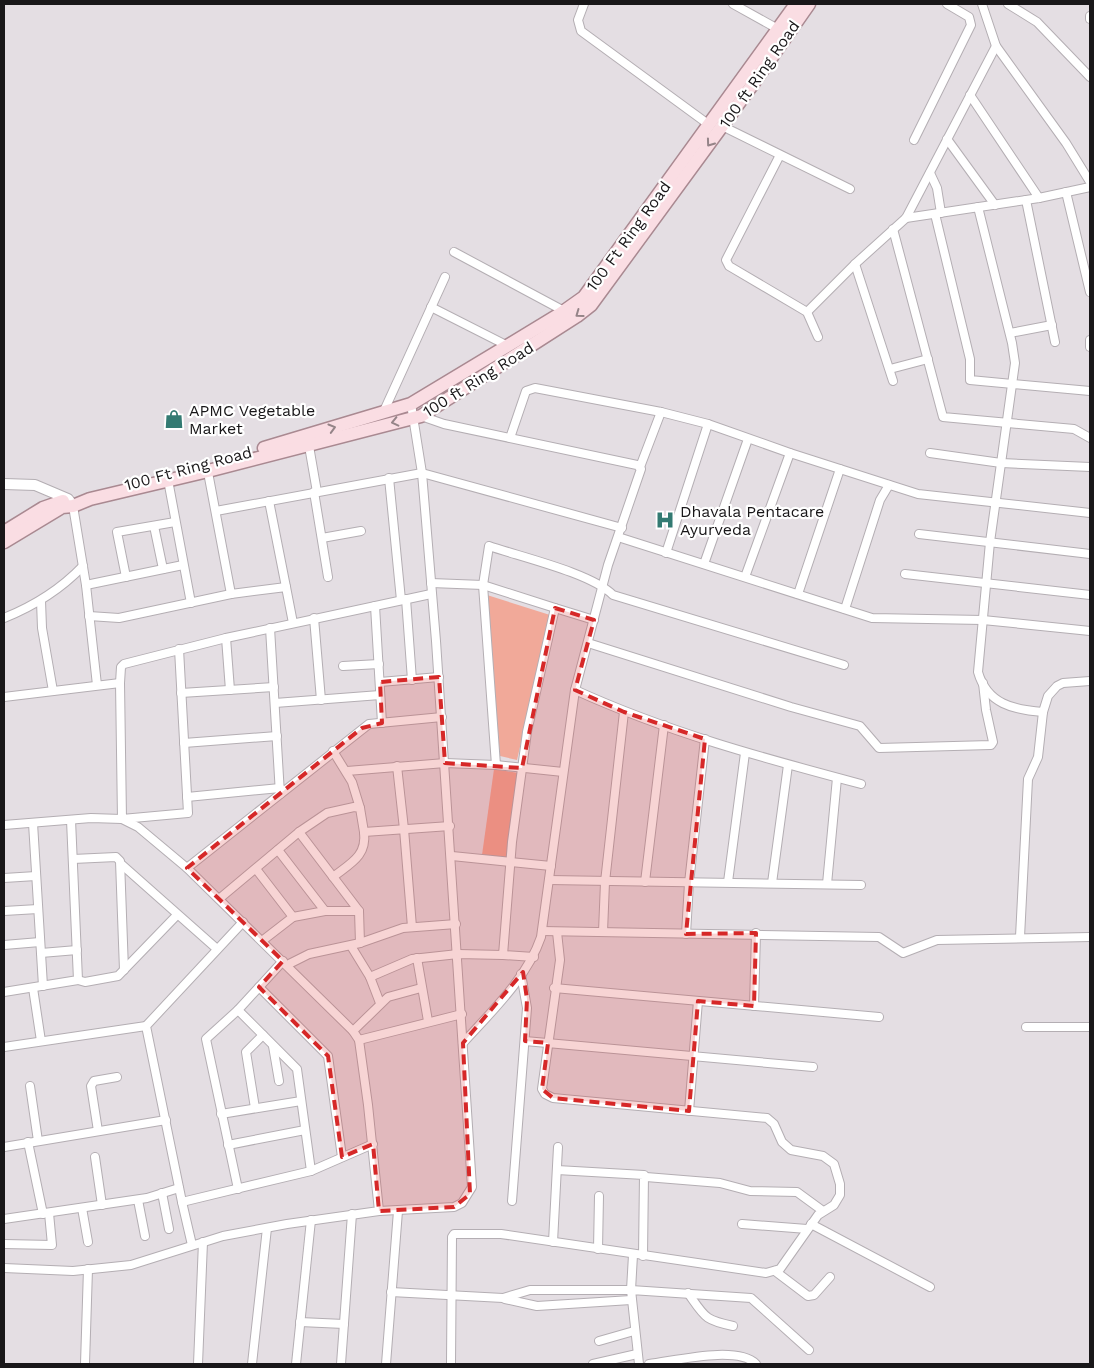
<svg xmlns="http://www.w3.org/2000/svg" width="1094" height="1368" font-family="'Work Sans',sans-serif">
<style>
.green{fill:#f1a999}
.lines{fill:none;stroke-linecap:round;stroke-linejoin:round}
.minor-casing{stroke:#b4aeb3;stroke-width:10}
.tertiary-casing{stroke:#b4aeb3;stroke-width:12}
.primary-casing{stroke:#a98991;stroke-width:15}
.minor{stroke:#fff;stroke-width:8}
.tertiary{stroke:#fff;stroke-width:10}
.primary{stroke:#fadde3;stroke-width:12}
.oneway{stroke:#958488}
.marked{fill:#d62828;fill-opacity:0.2;stroke:#d62828;stroke-width:4;stroke-dasharray:10 6;stroke-linejoin:round}
.labels{text-anchor:middle;stroke-width:4.5;stroke-linejoin:round;paint-order:stroke}
.street-label{font-size:16px;fill:#191719;stroke:#fff}
.poi-label{font-size:16px;fill:#191719;stroke:#fff;text-anchor:start}
</style>
<rect width="100%" height="100%" fill="#e4dee3"/>
<g class="green">
<polygon points="487,595 550,615 517,760 500,756"/>
<polygon points="494,769 518,773 507,858 482,855"/>
</g>
<g class="lines">
<g class="minor-casing">
<g id="minor">
<polyline points="584,4 578,20 581,31 708,124"/>
<polyline points="733,4 778,29"/>
<polyline points="982,4 996,46 1066,143 1090,182"/>
<polyline points="1008,4 1037,22 1090,77"/>
<polyline points="1090,16 1090,19"/>
<polyline points="970,95 1039,198"/>
<polyline points="722,126 850,189"/>
<polyline points="947,139 995,205"/>
<polyline points="914,140 971,25 969,17 947,4"/>
<polyline points="780,155 726,260 729,266 807,312 818,337"/>
<polyline points="930,173 937,188 941,213"/>
<polyline points="1066,192 1090,292"/>
<polyline points="1026,200 1055,342"/>
<path d="M 978,207 L 1012,343 L 1015,363 L 990,542 L 978,672 C 987,704 1014,710 1043,712"/>
<polyline points="935,214 970,359 970,380 1090,391"/>
<polyline points="906,218 1039,198 1090,187"/>
<polyline points="893,229 943,417 1074,429 1090,438"/>
<polyline points="454,252 564,311"/>
<polyline points="855,264 893,381"/>
<polyline points="431,307 508,346"/>
<polyline points="807,312 855,264 906,218 996,46"/>
<polyline points="1010,333 1052,325"/>
<polyline points="1090,340 1090,347"/>
<polyline points="890,369 928,359"/>
<polyline points="383,413 445,277"/>
<path d="M 421,416 L 444,424 L 637,465 L 641,469 L 608,565 L 575,690 L 541,937 C 527,978 492,1011 463,1043"/>
<polyline points="510,438 526,391 535,388 661,412 708,424 790,453 918,494 1090,513"/>
<polyline points="309,446 317,492"/>
<polyline points="930,453 1001,463 1090,467"/>
<polyline points="207,467 231,594 286,587 293,623"/>
<polyline points="640,467 661,412"/>
<polyline points="389,478 401,600"/>
<polyline points="168,480 191,603"/>
<polyline points="314,492 328,577"/>
<polyline points="269,501 286,587"/>
<polyline points="73,506 86,585 97,685"/>
<polyline points="216,511 422,473 622,528"/>
<polyline points="154,526 163,569"/>
<polyline points="919,534 1090,554"/>
<polyline points="618,537 872,618 983,620 1090,631"/>
<polyline points="322,538 361,531"/>
<polyline points="666,553 708,424"/>
<polyline points="704,564 748,439"/>
<polyline points="905,574 1090,595"/>
<polyline points="126,577 117,532 175,522"/>
<polyline points="745,577 790,453"/>
<polyline points="86,585 183,565"/>
<polyline points="798,594 840,469"/>
<polyline points="406,599 412,680"/>
<polyline points="41,601 42,628 53,691"/>
<polyline points="375,606 382,723"/>
<polyline points="555,608 594,620"/>
<polyline points="845,609 880,500 889,485"/>
<polyline points="89,616 119,618 231,594"/>
<path d="M 4,618 C 34,606 60,590 83,566"/>
<polyline points="314,618 321,700"/>
<polyline points="270,628 280,794"/>
<polyline points="226,638 230,690"/>
<polyline points="588,643 791,707 860,726 879,748 991,745 993,742 986,710 983,683"/>
<polyline points="179,649 188,813 122,819 120,683 121,667 124,664 226,638 431,594"/>
<polyline points="343,666 379,664"/>
<polyline points="380,682 439,677"/>
<path d="M 575,690 C 667,732 763,758 861,784"/>
<polyline points="181,693 274,687"/>
<polyline points="4,697 120,683"/>
<polyline points="275,703 380,695"/>
<polyline points="184,743 277,736"/>
<polyline points="333,751 352,782 360,808"/>
<path d="M 496,765 L 483,585 L 489,546 C 521,557 591,573 613,595 L 844,665"/>
<polyline points="397,766 404,829 412,927"/>
<polyline points="347,771 445,763 496,765 563,772"/>
<polyline points="187,797 280,788"/>
<polyline points="33,823 43,986"/>
<polyline points="4,825 91,818 122,819 138,827 187,868 353,1031 359,1040 368,1105 379,1211 287,1224 223,1236 131,1265 73,1271 4,1268"/>
<polyline points="278,850 325,911 359,911"/>
<polyline points="452,856 551,866"/>
<polyline points="73,859 116,857 120,861 124,970"/>
<polyline points="121,864 217,949"/>
<polyline points="187,868 369,724 442,717"/>
<polyline points="256,869 293,917 262,941"/>
<path d="M 333,877 C 351,863 367,856 364,832"/>
<polyline points="4,878 36,876"/>
<polyline points="549,880 861,885"/>
<polyline points="645,882 664,725"/>
<polyline points="728,882 745,753"/>
<polyline points="772,883 788,765"/>
<polyline points="827,884 837,778"/>
<polyline points="219,899 299,832 327,813 354,807 360,808 364,832 450,826"/>
<polyline points="4,911 38,909"/>
<polyline points="293,917 325,911"/>
<polyline points="243,922 146,1026 182,1202 311,1171 373,1144"/>
<polyline points="542,931 879,937 903,953 937,940 1090,937"/>
<polyline points="603,932 605,882 624,712"/>
<polyline points="686,934 689,883 705,739"/>
<polyline points="1020,937 1028,779 1038,757 1043,712 1048,696 1057,686 1063,683 1090,681"/>
<polyline points="360,943 403,928 456,924"/>
<polyline points="4,945 40,942"/>
<polyline points="351,946 370,977 380,1003"/>
<polyline points="41,953 77,950"/>
<polyline points="503,955 534,957"/>
<polyline points="417,958 428,1021"/>
<polyline points="283,961 238,1010 297,1069 311,1171"/>
<polyline points="287,965 309,954 360,943 359,911 299,832"/>
<polyline points="370,977 412,959 458,954 503,955 512,842 527,732 555,608 483,585 431,583"/>
<polyline points="78,980 85,982 118,976 177,915"/>
<polyline points="259,987 328,1056 342,1157"/>
<polyline points="33,988 41,1041"/>
<polyline points="554,988 879,1017"/>
<polyline points="4,992 78,980 71,820"/>
<polyline points="754,1006 756,933"/>
<polyline points="238,1010 206,1039 238,1189"/>
<polyline points="1026,1027 1090,1027"/>
<polyline points="353,1031 388,997 421,988"/>
<polyline points="359,1040 462,1014"/>
<polyline points="525,1041 813,1067"/>
<polyline points="273,1046 279,1081"/>
<polyline points="4,1047 146,1026"/>
<polyline points="30,1086 38,1141"/>
<polyline points="255,1108 246,1052 263,1035"/>
<polyline points="689,1111 698,1001"/>
<polyline points="221,1114 301,1101"/>
<polyline points="98,1131 91,1086 94,1081 117,1077"/>
<polyline points="28,1142 43,1214"/>
<polyline points="228,1145 305,1130"/>
<polyline points="4,1147 166,1120"/>
<polyline points="95,1157 102,1205"/>
<polyline points="557,1170 644,1175 643,1256"/>
<polyline points="646,1177 720,1183 750,1191 797,1192 823,1211"/>
<polyline points="162,1193 169,1229"/>
<polyline points="138,1200 145,1236"/>
<polyline points="512,1201 527,1008 521,974"/>
<polyline points="182,1202 192,1245"/>
<polyline points="82,1208 88,1242"/>
<polyline points="379,1211 454,1207 462,1203 472,1187 436,641 422,473 411,404"/>
<polyline points="4,1219 147,1198 179,1188"/>
<polyline points="742,1224 807,1229"/>
<polyline points="811,1224 930,1287"/>
<polyline points="553,1242 558,1147"/>
<polyline points="4,1244 52,1245 49,1213"/>
<polyline points="598,1249 599,1196"/>
<polyline points="775,1271 808,1296 814,1295 830,1277"/>
<polyline points="391,1292 503,1298 530,1290 631,1290 633,1255"/>
<path d="M 688,1293 C 705,1317 704,1320 733,1326"/>
<polyline points="505,1299 537,1306 631,1300"/>
<polyline points="300,1322 344,1324"/>
<polyline points="599,1341 634,1331"/>
<polyline points="85,1364 88,1269"/>
<polyline points="198,1364 203,1242"/>
<polyline points="252,1364 267,1228"/>
<polyline points="296,1364 311,1220"/>
<polyline points="341,1364 352,1214"/>
<polyline points="386,1364 398,1211"/>
<polyline points="451,1364 452,1237 454,1234 501,1234 766,1273 780,1269 818,1215 834,1205 840,1195 840,1184 834,1164 823,1156 791,1150 782,1142 774,1124 767,1118 553,1098 545,1094 542,1089 560,960 557,932"/>
<polyline points="593,1364 637,1354"/>
<polyline points="639,1364 631,1290 751,1298 809,1350"/>
<path d="M 649,1364 C 675,1361 737,1345 756,1364"/>
</g>
</g>
<g class="tertiary-casing">
<polyline id="tertiary" points="4,484 35,485 68,499 71,503"/>
</g>
<g class="primary-casing">
<g id="primary">
<polyline points="264,448 411,404 560,314 584,297 796,4"/>
<polyline points="4,532 43,508 63,501"/>
<polyline points="4,542 62,507 73,506 90,499 208,471 421,416 577,316 591,305 755,81 809,4"/>
</g>
</g>
<use href="#minor" class="minor"/>
<use href="#tertiary" class="tertiary"/>
<use href="#primary" class="primary"/>
</g>
<defs><path id="oneway-chevron" d="M-2-3.5L2.5 0L-2 3.5" fill="none" stroke-width="1.6" stroke-linecap="round" stroke-linejoin="round" transform="scale(1.25)"/></defs>
<g class="oneway">
<use href="#oneway-chevron" transform="translate(710 143) rotate(126)"/>
<use href="#oneway-chevron" transform="translate(579 314) rotate(144)"/>
<use href="#oneway-chevron" transform="translate(395 422) rotate(167)"/>
<use href="#oneway-chevron" transform="translate(332 428) rotate(-16)"/>
</g>
<path class="marked" d="M 555,608 L 594,620 L 575,690 L 624,712 L 705,739 L 686,934 L 756,933 L 754,1006 L 698,1001 L 689,1111 L 553,1098 L 542,1089 L 548,1043 L 525,1041 L 527,999 L 523,972 L 463,1043 L 470,1194 L 454,1207 L 379,1211 L 373,1144 L 342,1157 L 328,1056 L 259,987 L 283,961 L 187,868 L 362,728 L 382,723 L 380,682 L 439,677 L 445,763 L 522,768 Z"/>
<defs>
<g id="shop-bare" transform="scale(1.5)"><path d="M-5-2.5h2.3a2.7 3.5 0 0 1 5.4 0H5L5.5 6h-11ZM-1.5-2.5h3a1.5 2.3 0 0 0-3 0Z" fill="#337a72" stroke="#fff" stroke-width="2.5" paint-order="stroke"/></g>
<g id="hospital-bare" transform="scale(1.5)"><path d="M-5-5h3v3.5h4V-5h3V5h-3V1.5h-4V5h-3Z" fill="#337a72" stroke="#fff" stroke-width="2.5" paint-order="stroke"/></g>
</defs>
<g fill-rule="evenodd">
<use href="#shop-bare" x="174" y="419"/>
<use href="#hospital-bare" x="665" y="520"/>
</g>
<g class="labels">
<g class="street-label">
<text transform="translate(759 74) rotate(-55)" y="6">100 ft Ring Road</text>
<text transform="translate(628 236) rotate(-54)" y="6">100 Ft Ring Road</text>
<text transform="translate(478 379) rotate(-32)" y="6">100 ft Ring Road</text>
<text transform="translate(188 468) rotate(-15)" y="6">100 Ft Ring Road</text>
</g>
<g class="poi-label">
<text x="189" y="416">APMC Vegetable<tspan x="189" dy="18">Market</tspan></text>
<text x="680" y="517">Dhavala Pentacare<tspan x="680" dy="18">Ayurveda</tspan></text>
</g>
</g>
<rect width="1094" height="1368" fill="none" stroke="#191719" stroke-width="10"/>
</svg>
